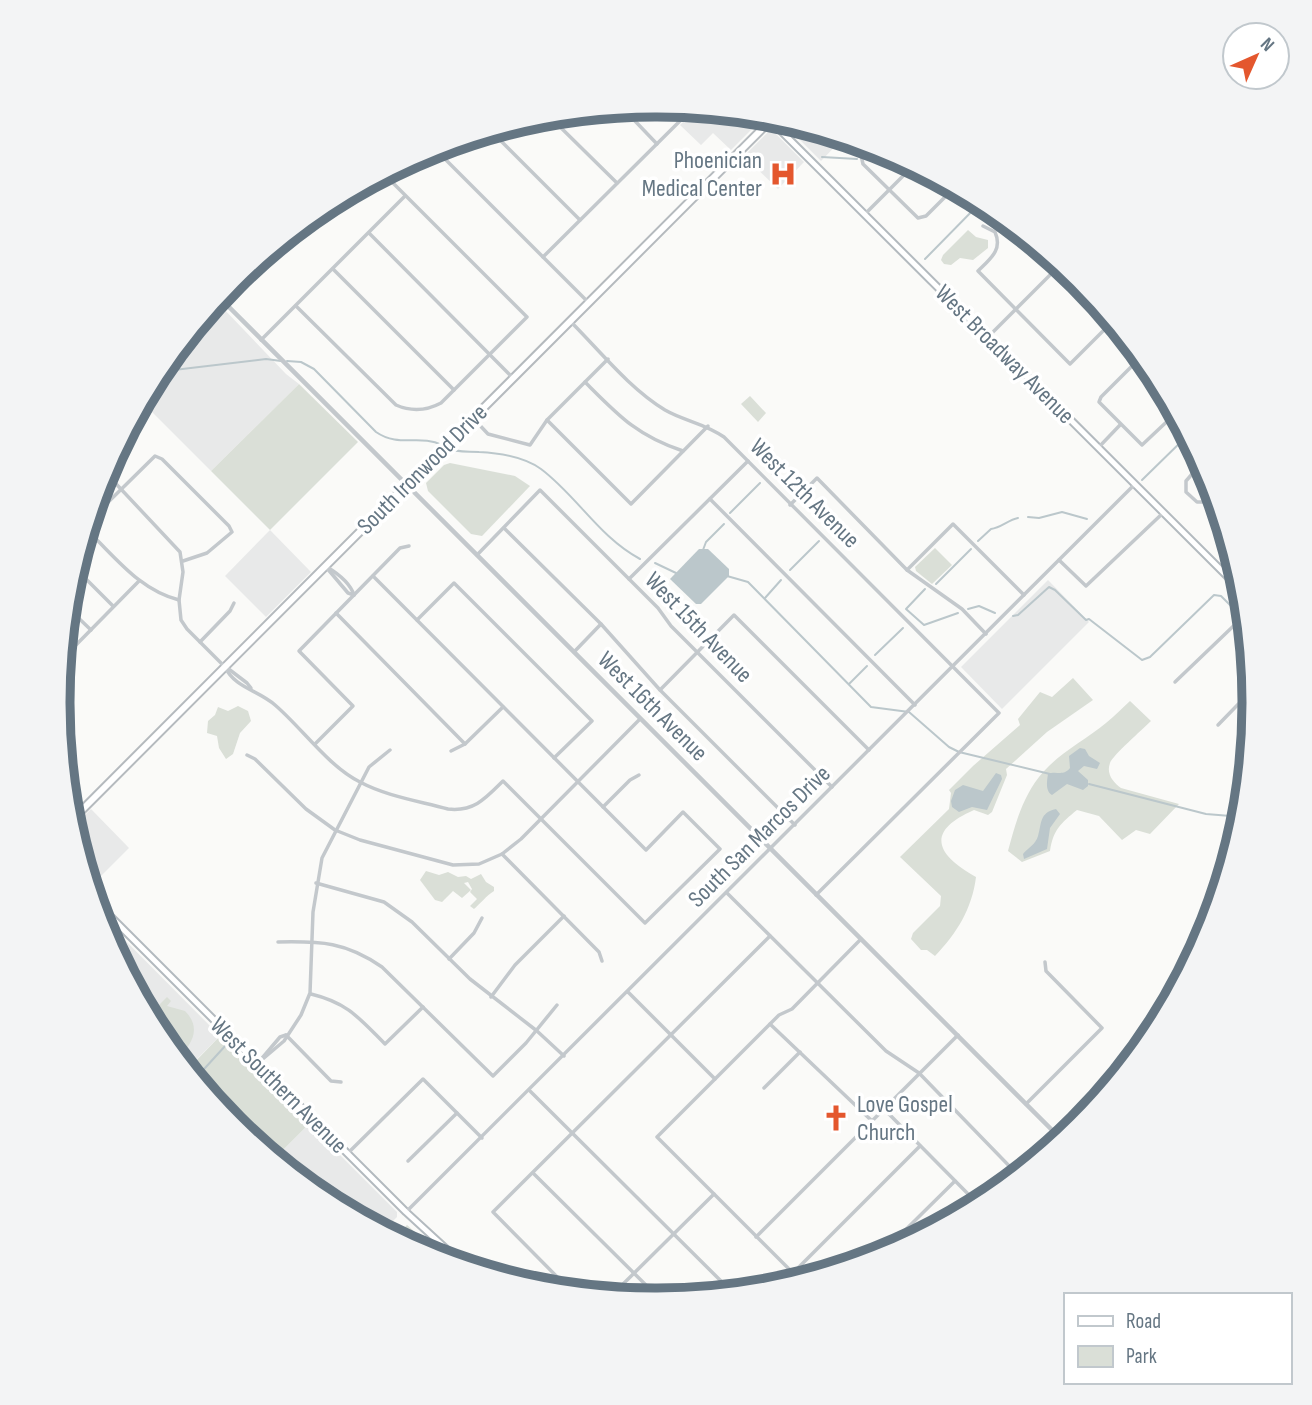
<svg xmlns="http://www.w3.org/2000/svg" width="1312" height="1405" font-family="'Sofia Sans Condensed',sans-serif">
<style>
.built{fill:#e8e9e9}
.green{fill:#dadfd7}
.water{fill:#bbc7cb}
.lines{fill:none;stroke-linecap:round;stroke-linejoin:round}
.stream{stroke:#bbc7cb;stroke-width:2}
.secondary-casing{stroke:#b3babf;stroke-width:9}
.primary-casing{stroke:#b5babe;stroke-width:10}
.minor{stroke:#c3c8cc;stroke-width:3.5}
.tertiary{stroke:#c3c8cc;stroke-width:4.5}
.secondary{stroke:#fff;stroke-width:5}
.primary{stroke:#fff;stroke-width:6}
.labels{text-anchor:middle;stroke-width:7;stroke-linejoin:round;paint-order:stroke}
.poi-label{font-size:24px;fill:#657683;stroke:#fff;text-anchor:end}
.street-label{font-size:24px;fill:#657683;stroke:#fff}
.rim{fill:none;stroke:#657683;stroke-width:9}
</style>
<rect width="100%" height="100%" fill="#fafaf8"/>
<g class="built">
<polygon points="698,108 754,114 758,118 758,123 731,150 713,133 701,145 680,125"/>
<polygon points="782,119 844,137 821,161 784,124"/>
<polygon points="769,131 774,132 804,162 778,189 744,156"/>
<polygon points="221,306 286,374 299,384 211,471 142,402 165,362"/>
<polygon points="270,530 311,572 266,617 225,576"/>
<polygon points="1048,580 1089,622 1002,709 961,667"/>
<polygon points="91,809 129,848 90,887 72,828"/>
<polygon points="98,913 220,1036 187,1069 158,1035 103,931"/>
<polygon points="309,1124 397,1212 397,1217 383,1231 323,1200 274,1159"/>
</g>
<g class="green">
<polygon points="968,230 976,237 988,240 988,248 973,260 960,258 951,265 944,264 941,260 943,255"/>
<polygon points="299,384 358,442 270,530 211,471"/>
<polygon points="750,396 766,413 758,422 741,404"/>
<polygon points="450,463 515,476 530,486 482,536 471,534 428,491 426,483 444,465"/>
<polygon points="935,548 952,565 932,584 916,571 915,567"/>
<path d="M 1073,678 L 1093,700 L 1047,732 L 1006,769 L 1007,775 L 992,812 L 988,815 L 974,810 C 924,832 937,855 976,877 C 972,909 957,933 935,956 L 927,950 L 921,950 L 911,939 L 913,933 L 940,906 L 941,896 L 900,857 L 949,809 L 951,793 L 949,790 L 973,766 L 1020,725 L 1018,719 L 1040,692 L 1052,697 Z"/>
<path d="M 1130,701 L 1151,721 C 1142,730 1113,755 1110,763 C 1106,774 1113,782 1121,788 L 1179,804 L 1150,834 L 1136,830 L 1122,840 L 1099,816 L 1077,810 C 1061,823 1053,830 1050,851 L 1022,862 L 1008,851 C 1015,825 1022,799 1039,777 C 1057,754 1084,741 1106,723 C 1115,716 1122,708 1130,701 Z"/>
<polygon points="238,706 248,711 251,721 240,733 233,754 226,759 219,748 217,736 207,733 208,721 215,715 218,707 228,711"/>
<path d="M 426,871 L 439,875 L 448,872 L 458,877 L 466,876 L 471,879 L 481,874 L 486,882 L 494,887 L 494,891 C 486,896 481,903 474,909 L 470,906 L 477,899 L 470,892 L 472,889 L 468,882 L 464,883 L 471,890 L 462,898 L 453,891 L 442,902 L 435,900 L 420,880 Z"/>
<path d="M 167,997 L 171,1001 L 167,1006 L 185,1011 C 202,1028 192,1044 178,1058 L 158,1035 L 148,1016 Z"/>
<polygon points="220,1036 309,1124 274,1159 233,1125 187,1070"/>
<polygon points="407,1225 445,1259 448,1262 427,1255 394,1238"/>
</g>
<g class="water">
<polygon points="699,549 708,549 729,569 729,576 701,604 696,604 670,579"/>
<path d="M 1080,748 L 1085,749 L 1089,756 L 1100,763 L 1097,769 L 1084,766 L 1078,771 L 1088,780 L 1088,786 L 1083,790 L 1067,784 L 1052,795 C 1045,791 1047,781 1048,774 C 1056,770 1063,777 1070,768 L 1069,756 Z"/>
<polygon points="996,773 1001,775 1002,779 987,810 972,807 959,812 952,807 951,801 955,790 963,785 983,791"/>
<path d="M 1056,809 L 1060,814 L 1050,828 L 1047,849 L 1024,859 L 1023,854 C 1028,848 1036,844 1038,836 C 1042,823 1039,813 1056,809 Z"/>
</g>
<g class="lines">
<g class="stream">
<polyline points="822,157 857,159"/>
<polyline points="925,259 982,201"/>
<polyline points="1061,267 1065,270"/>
<path d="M 287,361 L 301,362 L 314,369 L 376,432 C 399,448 420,434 442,445"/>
<polyline points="157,372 266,359 281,361"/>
<path d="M 447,448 C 457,453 469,451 479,452 C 499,453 524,457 541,469 C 577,496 599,537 640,559"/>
<polyline points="772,474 776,464"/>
<polyline points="1142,480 1188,435"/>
<polyline points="730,513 760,483"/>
<polyline points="1028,517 1039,518 1062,512 1087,519"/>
<path d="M 978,541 L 991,529 C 1001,528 1008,520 1018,518"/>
<polyline points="703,550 706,542 724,524"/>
<polyline points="655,563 676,573"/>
<polyline points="790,570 819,541"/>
<polyline points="727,576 748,582 871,707 909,712 949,747 959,752 1050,774"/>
<polyline points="936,584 971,549"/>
<polyline points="925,589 906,609 924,625 958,613"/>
<polyline points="765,598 781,580"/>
<polyline points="968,609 979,606 995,613"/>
<polyline points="1013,616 1018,615 1049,587 1055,590 1086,620 1089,619 1142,660 1150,657 1214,595 1221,596 1234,609"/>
<polyline points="875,655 903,628"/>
<polyline points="849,684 867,666"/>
<polyline points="1089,784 1206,814 1243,817"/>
<polyline points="196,1077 206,1085"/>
<polyline points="195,1079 226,1045"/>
</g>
<g class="secondary-casing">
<g id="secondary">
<polyline points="765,115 1244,593"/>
<polyline points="94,900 406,1212 466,1267"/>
</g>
</g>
<g class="primary-casing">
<polyline id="primary" points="70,822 775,116"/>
</g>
<g class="minor">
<polyline points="548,115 617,183"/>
<polyline points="635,121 657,144"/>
<polyline points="555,122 563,113"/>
<polyline points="491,131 580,220"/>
<polyline points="870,145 861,155 863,164 918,218 926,216 955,187"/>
<polyline points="434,148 588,302"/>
<polyline points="865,214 914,165"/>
<path d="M 983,226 L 995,232 C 1003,250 990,259 978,271 L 1070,364 L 1113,321"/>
<polyline points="369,233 513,378"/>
<polyline points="543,257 693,108"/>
<polyline points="333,269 454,390"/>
<polyline points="1072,275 1080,281"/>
<polyline points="1083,285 1098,310 1110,323"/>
<polyline points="225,303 318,210"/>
<path d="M 296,306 L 396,405 C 412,412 426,411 441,403 L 527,317 L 383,173"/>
<path d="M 571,322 C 600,351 629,388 665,410 C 684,421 704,423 724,437 L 999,713 L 816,895"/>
<polyline points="988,337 1053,272 1058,262"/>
<polyline points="261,340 405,196"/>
<polyline points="1142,356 1101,397 1099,402 1142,445 1176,413"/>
<polyline points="1136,361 1163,388"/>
<path d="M 585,382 C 618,415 637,436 683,451"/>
<polyline points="473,418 488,434 530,445 547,420 608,359"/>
<polyline points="547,420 631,504 708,426"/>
<polyline points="1098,448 1120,425"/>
<polyline points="1199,466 1186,481 1186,492 1197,502 1217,502"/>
<path d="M 104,471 L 180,552 L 183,572 L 179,600 L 181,620 L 187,629 L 225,667 C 235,688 258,690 275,705 C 302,728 328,766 360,782 C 386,796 419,801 448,809 C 474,812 486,798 503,781 L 645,923 L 720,849 L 683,812 L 646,850 L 373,576"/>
<polyline points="710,499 915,705"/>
<polyline points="790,505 817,478 907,570 962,609 986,634"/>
<polyline points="88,525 90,520 155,456 162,459 229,526 232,532 207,553 183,561"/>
<path d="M 87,526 L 89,532 C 117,559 140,590 179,600"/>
<polyline points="504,528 601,624 660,690 795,825"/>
<polyline points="477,555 540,490 658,608 671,626 832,787"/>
<polyline points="1059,560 1086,586 1163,513"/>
<polyline points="326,567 348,593 354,595"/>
<path d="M 327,567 C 337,573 350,583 354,595"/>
<polyline points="75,568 113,606"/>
<polyline points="907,570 953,524 1024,595"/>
<polyline points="629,579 748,461"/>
<polyline points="67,607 91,630"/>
<polyline points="336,613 465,744"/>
<polyline points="417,620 454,583 592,721 554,758"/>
<polyline points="200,642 230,611 234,603"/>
<polyline points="63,648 68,651 72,649 139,581"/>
<polyline points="574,652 601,624"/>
<polyline points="226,667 247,683 251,688"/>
<polyline points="1175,682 1246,614"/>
<polyline points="660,690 734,615 869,750"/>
<polyline points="1218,725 1253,689"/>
<polyline points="315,744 353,706 299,651 400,548 409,546"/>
<polyline points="451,751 465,744 503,707"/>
<polyline points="247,755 255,759 306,809 335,830 360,840 453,865 479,864 502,854 521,839 640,719"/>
<polyline points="603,807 630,780 639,775"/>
<polyline points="502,854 599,952 602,961"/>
<polyline points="316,883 384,902 412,922 470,979 537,1031 564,1056"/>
<polyline points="727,893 886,1051 919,1073 1018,1175"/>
<path d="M 278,942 C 321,941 346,942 382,967 L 493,1076 L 526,1043 L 557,1005"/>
<polyline points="449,959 474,933 482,918"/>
<polyline points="628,992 715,1079"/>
<path d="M 311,994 C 348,1003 359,1018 385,1044 L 423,1007"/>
<polyline points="491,997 515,965 564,916"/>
<polyline points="770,1024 872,1121"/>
<polyline points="286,1035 331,1081 341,1082"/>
<polyline points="258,1063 284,1041 301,1015 310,993 313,912 322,858 369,767 390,750"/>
<polyline points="258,1063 280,1037 286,1035"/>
<polyline points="764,1088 800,1052"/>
<polyline points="530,1091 733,1293"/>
<polyline points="1026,1104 1102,1028 1046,971 1045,962"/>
<polyline points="884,1109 979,1205"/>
<polyline points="1061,1139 1098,1103"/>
<polyline points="347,1154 423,1079 482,1138"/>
<polyline points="408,1161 457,1113"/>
<polyline points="533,1173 661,1300"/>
<polyline points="406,1212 1135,484"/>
<polyline points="756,1237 958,1035"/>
<polyline points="878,1257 955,1181"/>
<polyline points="793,1273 920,1146"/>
<polyline points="801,1281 657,1137 779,1015 792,1009 861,939"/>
<polyline points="573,1293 493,1212 770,936"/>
<polyline points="611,1296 714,1194"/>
</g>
<polyline class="tertiary" points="219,297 1062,1140"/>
<use href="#secondary" class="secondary"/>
<use href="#primary" class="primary"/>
</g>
<defs>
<g id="hospital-bare" transform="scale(2.1)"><path d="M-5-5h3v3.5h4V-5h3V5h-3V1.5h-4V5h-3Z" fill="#e4572e" stroke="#fff" stroke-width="2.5" paint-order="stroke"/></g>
<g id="church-bare" transform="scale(2.1)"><path d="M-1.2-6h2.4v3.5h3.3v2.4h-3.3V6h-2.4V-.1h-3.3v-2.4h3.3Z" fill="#e4572e" stroke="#fff" stroke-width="2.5" paint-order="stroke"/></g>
</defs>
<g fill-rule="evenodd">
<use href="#hospital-bare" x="783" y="174"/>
<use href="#church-bare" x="836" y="1118"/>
</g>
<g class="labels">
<g class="poi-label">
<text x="762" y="168">Phoenician<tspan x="762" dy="28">Medical Center</tspan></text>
<text x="857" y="1112" text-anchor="start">Love Gospel<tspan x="857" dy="28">Church</tspan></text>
</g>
<g class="street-label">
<text transform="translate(1005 354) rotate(45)" y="8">West Broadway Avenue</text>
<text transform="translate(422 469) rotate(-45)" y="8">South Ironwood Drive</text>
<text transform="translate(805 493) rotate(45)" y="8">West 12th Avenue</text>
<text transform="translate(699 627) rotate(46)" y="8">West 15th Avenue</text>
<text transform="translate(653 706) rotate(45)" y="8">West 16th Avenue</text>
<text transform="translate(759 836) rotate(-45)" y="8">South San Marcos Drive</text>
<text transform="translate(279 1085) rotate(45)" y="8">West Southern Avenue</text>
</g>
</g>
<path d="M0 0H1312V1405H0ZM655 117H657A585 585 0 0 1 1242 702V703A585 585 0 0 1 657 1288H655A585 585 0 0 1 70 703V702A585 585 0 0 1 655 117Z" fill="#f3f4f5" fill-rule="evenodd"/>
<path class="rim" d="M655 117H657A585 585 0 0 1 1242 702V703A585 585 0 0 1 657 1288H655A585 585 0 0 1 70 703V702A585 585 0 0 1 655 117Z"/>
<rect x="1064" y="1293" width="228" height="91" fill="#ffffff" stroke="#c1c8cd" stroke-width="2"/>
<rect x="1078" y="1316" width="35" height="10" fill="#ffffff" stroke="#c1c8cd" stroke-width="2"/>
<text x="1126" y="1328" font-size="21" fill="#657683">Road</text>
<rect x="1078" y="1346" width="35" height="21" fill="#dadfd7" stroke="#c1c8cd" stroke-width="2"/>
<text x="1126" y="1363" font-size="21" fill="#657683">Park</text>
<g transform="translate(1256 56) rotate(45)"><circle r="33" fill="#ffffff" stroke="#c1c8cd" stroke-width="2"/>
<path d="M0-5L12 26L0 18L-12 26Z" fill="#e4572e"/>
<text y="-10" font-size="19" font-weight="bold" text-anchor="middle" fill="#657683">N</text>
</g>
</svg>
